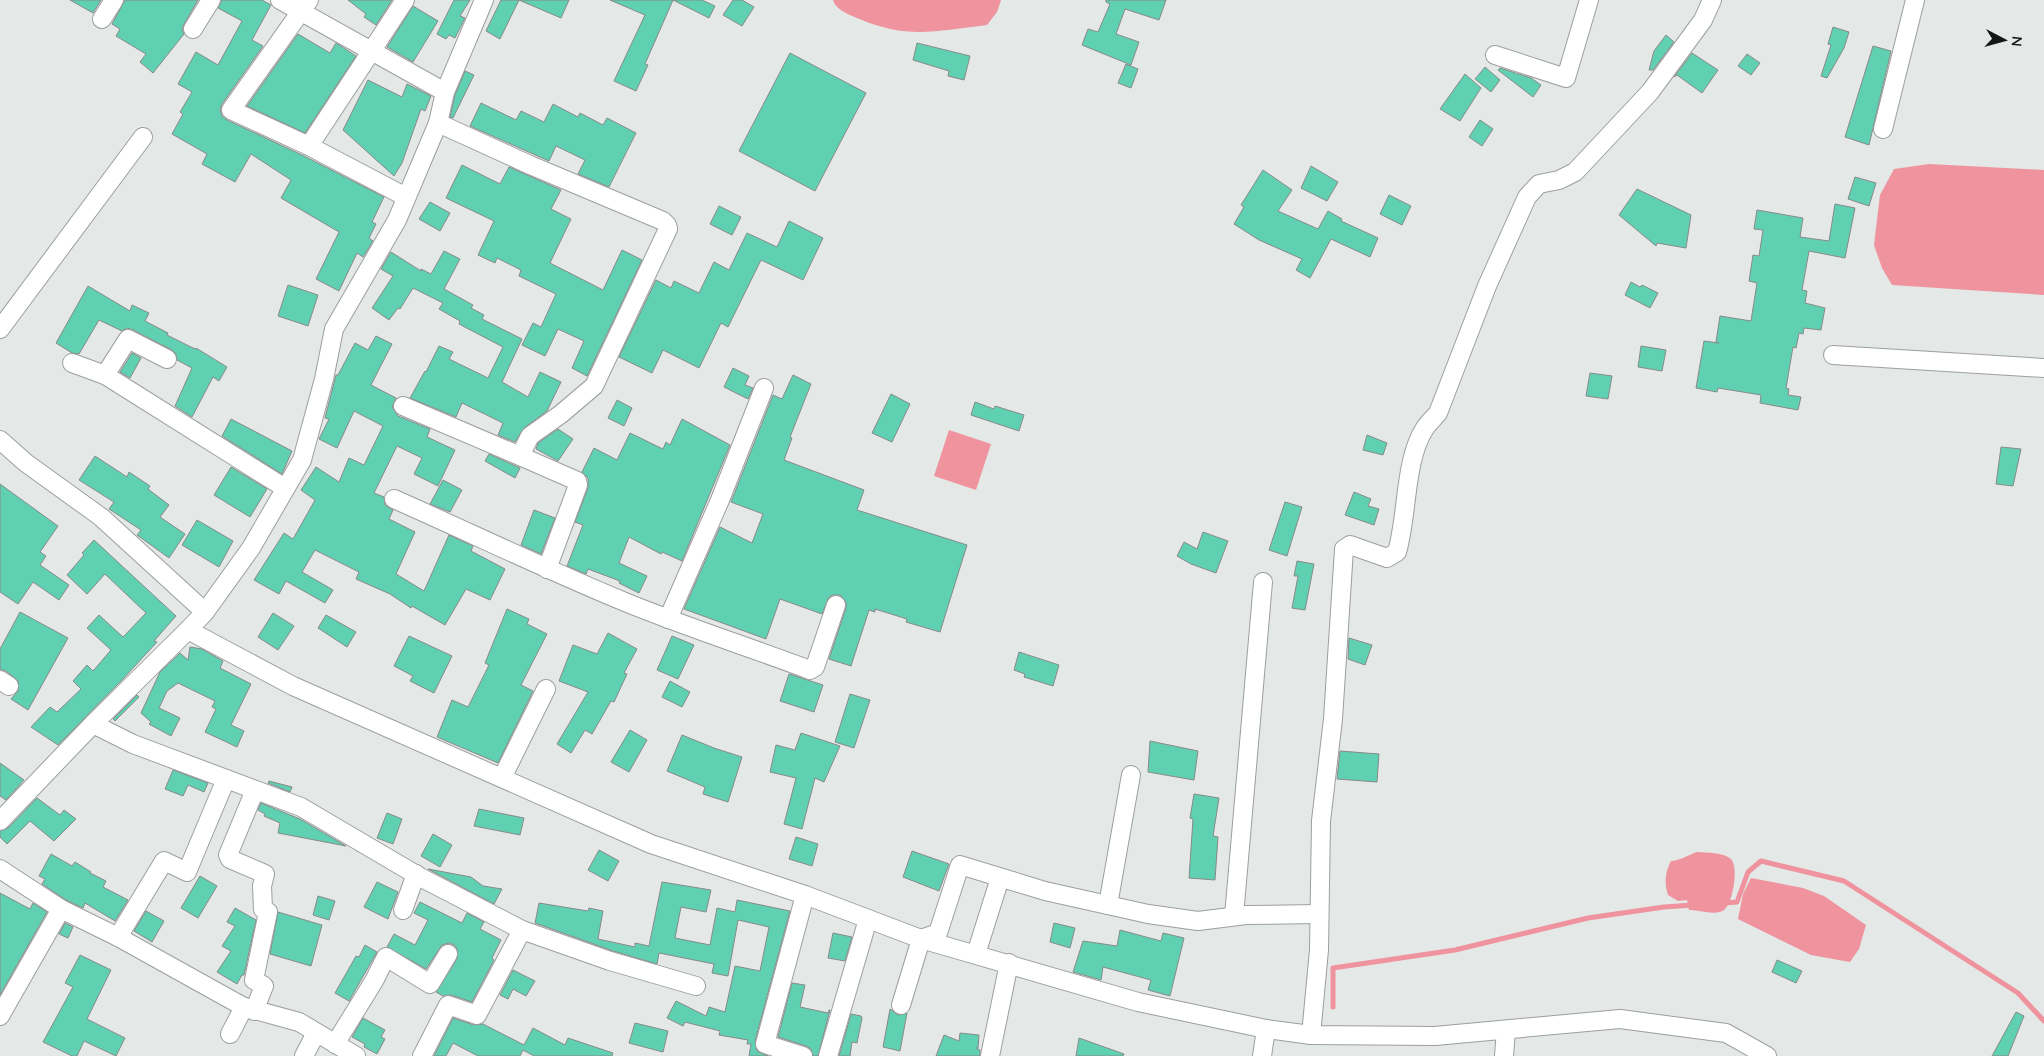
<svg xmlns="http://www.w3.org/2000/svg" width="2044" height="1056" font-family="Quicksand,sans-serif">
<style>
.water{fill:#ef939e}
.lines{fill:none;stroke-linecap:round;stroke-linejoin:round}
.stream{stroke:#ef939e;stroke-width:5}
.building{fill:#60d0b2;stroke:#878a89}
.minor-casing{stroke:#9c9f9e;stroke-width:20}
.minor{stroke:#fff;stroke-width:18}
</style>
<rect width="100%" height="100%" fill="#e4e8e6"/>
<g class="water">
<path d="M 833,0 L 1001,0 L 997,12 L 987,25 C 934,31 909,40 857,18 C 848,14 836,10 833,0 Z"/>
<polygon points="1929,164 2044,170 2044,295 1892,285 1882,268 1874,245 1880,195 1894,169"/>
<polygon points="949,430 991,444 976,490 934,476"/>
<path d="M 1697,852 C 1707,853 1723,852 1731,859 C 1739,867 1733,903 1724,910 C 1716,916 1699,910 1689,910 L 1687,900 L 1678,901 L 1668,895 C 1664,883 1665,872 1671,861 C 1679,861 1688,855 1697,852 Z"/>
<polygon points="1751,878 1803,888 1824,896 1866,925 1859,949 1850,962 1811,955 1738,919 1743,894"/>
</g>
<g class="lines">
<g class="stream">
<polyline points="1724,903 1737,902 1748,872 1761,861 1844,881 2018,993 2044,1021"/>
<polyline points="1333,1007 1333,968 1455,950 1588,918 1664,907 1693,905"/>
</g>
</g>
<g class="building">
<polygon points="70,0 101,0 93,13"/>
<polygon points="125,0 198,0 184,24 182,29 184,34 153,73 140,62 146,54 116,36 120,29 112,24"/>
<polygon points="222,0 262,0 271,5 252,40 263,46 222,104 220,110 222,116 227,120 304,156 384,197 372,222 376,224 369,238 373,241 363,257 357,253 339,291 316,279 339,232 281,198 291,180 251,154 235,182 202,164 207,154 172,134 183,114 180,112 192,92 178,84 196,52 218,65 242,21 218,8"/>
<polygon points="348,0 392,0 376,25 364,17 366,14"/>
<polygon points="454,0 470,0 460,16 465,18 455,38 449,35 446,39 437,34"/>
<polygon points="501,0 519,0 500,39 486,31"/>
<polygon points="519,0 569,0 561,18"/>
<polygon points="610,0 702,0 715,6 709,18 673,0 645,64 648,65 636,91 614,81 645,15"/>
<polygon points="733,0 742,0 754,7 742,26 723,15"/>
<polygon points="1106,0 1166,0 1159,20 1125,9 1116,34 1139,42 1131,65 1082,45 1088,29 1098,32 1110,4 1106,2"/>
<polygon points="413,6 438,21 413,62 387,47"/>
<polygon points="1833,27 1849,32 1844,48 1827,78 1821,76 1831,45 1828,44"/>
<polygon points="298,34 330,53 336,43 356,56 305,133 247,106"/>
<polygon points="1666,35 1674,42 1653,70 1649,70 1654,51"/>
<polygon points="917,43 970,56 964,80 948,76 949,71 913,60"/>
<polygon points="1873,46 1891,51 1869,145 1845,137"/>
<polygon points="790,53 866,93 815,191 739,151"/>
<polygon points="1692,53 1718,70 1702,93 1677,75 1674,77"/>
<polygon points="1747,54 1760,63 1751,75 1738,66"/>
<polygon points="1126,64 1138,69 1131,88 1118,83"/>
<polygon points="1485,67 1500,80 1491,92 1475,79"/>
<polygon points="1500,68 1531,78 1541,85 1533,97 1498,70"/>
<polygon points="465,71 474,75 453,118 450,117 455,95"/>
<polygon points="1465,74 1481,88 1460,121 1440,109"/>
<polygon points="368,80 402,97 407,84 431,96 425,111 421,109 402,163 394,176 343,130"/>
<polygon points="481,103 516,120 521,111 544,122 553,104 578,117 580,113 603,125 607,118 636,133 609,187 578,174 585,160 556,146 549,161 470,126"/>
<polygon points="1480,120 1493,129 1482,146 1469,137"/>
<polygon points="462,165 500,184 509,167 561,190 551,209 571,219 550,263 603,290 622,250 642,260 587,376 572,368 584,341 558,329 545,356 522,345 533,323 541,327 556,294 519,276 521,270 497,258 495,263 478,255 494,221 446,198"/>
<polygon points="1311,166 1338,182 1327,201 1301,188"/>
<polygon points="1263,170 1292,190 1278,211 1318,229 1328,211 1342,219 1341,221 1378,238 1370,257 1331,239 1310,278 1296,270 1302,259 1259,240 1234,224 1244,207 1241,205"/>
<polygon points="1855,177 1876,183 1869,206 1848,199"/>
<polygon points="1637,189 1691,215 1686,248 1657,243 1656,246 1619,215"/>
<polygon points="1389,195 1411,206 1402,225 1380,214"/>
<polygon points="430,202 450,213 440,231 419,219"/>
<polygon points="1835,204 1855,208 1845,258 1809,251 1802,290 1807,291 1805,303 1825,308 1821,330 1804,328 1803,334 1799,333 1796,348 1793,347 1786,388 1789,389 1788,395 1801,397 1798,410 1760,403 1761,395 1718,388 1717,392 1696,388 1704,341 1719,343 1716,342 1720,316 1751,321 1757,283 1749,281 1753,255 1759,256 1763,230 1754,229 1757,210 1803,218 1800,237 1829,241"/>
<polygon points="719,206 741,217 732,235 710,224"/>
<polygon points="789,221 823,238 803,280 761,260 728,327 721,323 699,368 663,350 652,373 619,357 656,280 671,288 674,281 699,293 714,262 729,270 747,233 777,247"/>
<polygon points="444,251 460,259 444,289 473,305 471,308 484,315 482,319 522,339 502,382 528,397 540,372 561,382 547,411 524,428 515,442 498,435 503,423 462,403 456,417 410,398 425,371 426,372 439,346 453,352 449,359 488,378 503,347 459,324 460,321 439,309 443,303 413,288 400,309 398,308 389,320 372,308 393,276 381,269 391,252 421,271 421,269 431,274"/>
<polygon points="1631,282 1640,287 1642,285 1658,293 1650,308 1625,295"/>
<polygon points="288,285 318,295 308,326 278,316"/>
<polygon points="88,286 130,311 132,305 149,313 145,321 168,333 167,335 195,349 196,348 227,367 219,381 213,377 192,417 175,406 192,368 177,360 176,354 172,350 133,330 127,328 122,331 99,320 79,354 72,353 56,343"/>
<polygon points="376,336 392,344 371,385 396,398 392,407 398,416 430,429 427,437 455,450 438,486 414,474 422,458 397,446 374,493 384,497 385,505 393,510 389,519 415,532 396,574 424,591 449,535 473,546 471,551 505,569 490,600 466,589 445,625 412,606 411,608 390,594 356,579 359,572 315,550 302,572 333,590 325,603 286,581 279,594 254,580 284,533 293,539 315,500 301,490 316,467 339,482 349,458 364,465 383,426 354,411 337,448 319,439 329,419 325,418 336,375 338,375 355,343 368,350"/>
<polygon points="1641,346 1666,350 1662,371 1638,367"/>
<polygon points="132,353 141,358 130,378 120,372"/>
<polygon points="733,368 749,376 745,385 753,388 748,399 724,387"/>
<polygon points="1590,373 1612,376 1608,399 1586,396"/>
<polygon points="793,375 811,384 790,437 792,438 784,460 864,490 857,510 967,545 940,632 906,622 907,619 875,609 875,612 869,610 851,666 829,659 846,608 846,602 840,595 833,595 829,597 822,614 780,599 766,639 684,609 720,527 752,543 763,514 731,502 773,395 782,399"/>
<polygon points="891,394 910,404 892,442 872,433"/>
<polygon points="617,400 632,408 624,426 608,418"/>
<polygon points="975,402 994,409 995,406 1024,415 1019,431 971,415"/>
<polygon points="231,419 292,451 282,474 222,436"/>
<polygon points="682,419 730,445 682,561 662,552 661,554 629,537 619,563 647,576 639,593 619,583 620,581 588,569 586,574 567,566 583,525 575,522 588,488 588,478 582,472 594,448 617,460 630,433 663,449 666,442 670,445"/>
<polygon points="558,429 573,439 558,461 536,449 538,443"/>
<polygon points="1367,435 1387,443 1383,455 1363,450"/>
<polygon points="2001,447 2021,449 2013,486 1996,484"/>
<polygon points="489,454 520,468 515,478 485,461"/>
<polygon points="95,456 127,477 129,472 150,486 148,489 169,505 160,517 185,534 169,558 137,535 141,530 109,509 114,502 79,480"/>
<polygon points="231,467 267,489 250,517 214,495"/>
<polygon points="443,480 462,490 450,512 430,504"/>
<polygon points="0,484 58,526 40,552 46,556 40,565 69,585 59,600 33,582 18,604 0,592"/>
<polygon points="1354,492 1371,499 1368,506 1379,509 1374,525 1345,515"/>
<polygon points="1285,502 1302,507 1287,556 1269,550"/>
<polygon points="534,510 555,518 541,554 521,545"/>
<polygon points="197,520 233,541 219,567 182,545"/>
<polygon points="1203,532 1228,541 1216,573 1191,564 1177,556 1184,542 1197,549"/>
<polygon points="94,540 176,616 154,641 157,642 122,680 58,745 31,727 50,707 57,712 81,689 73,681 87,665 93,671 111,650 87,628 99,615 123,637 146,613 105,574 87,594 67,575 84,555 82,553"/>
<polygon points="1297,561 1314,564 1305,610 1292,608 1298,576 1294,576"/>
<polygon points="507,609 529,619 527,624 547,634 521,685 533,691 498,763 437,737 452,700 468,707 489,665 485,663"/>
<polygon points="20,612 68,638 28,710 11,699 18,691 18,681 6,671 0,669 0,649"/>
<polygon points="273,613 294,626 278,650 258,637"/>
<polygon points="326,615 356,632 347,647 318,628"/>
<polygon points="608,633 637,649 624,673 627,674 614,702 611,701 592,734 585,730 571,753 557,744 588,692 559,681 573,645 597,654"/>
<polygon points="409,636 452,656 434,693 410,681 413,676 394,666"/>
<polygon points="672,636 694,645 678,679 657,670"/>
<polygon points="1349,638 1372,645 1365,665 1348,659"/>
<polygon points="190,647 202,649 223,661 220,668 251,684 231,725 244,731 237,747 205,732 216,709 212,707 215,701 178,683 167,691 159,708 180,718 171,736 149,724 151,722 141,713 160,672 180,653 188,660"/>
<polygon points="1019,652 1059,665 1053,686 1024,677 1025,674 1014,670"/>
<polygon points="789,674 823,685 814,712 780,701"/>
<polygon points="670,681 690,692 682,707 662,697"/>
<polygon points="850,694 870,700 854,748 835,742"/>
<polygon points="137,695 139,697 115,721 113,719"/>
<polygon points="630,730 647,740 629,772 611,762"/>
<polygon points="801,733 840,746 824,782 815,778 802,829 784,824 796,778 770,772 776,745 795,750"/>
<polygon points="682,735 714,748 742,757 728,802 703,794 705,787 667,771"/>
<polygon points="1150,741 1198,751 1194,780 1148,772"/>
<polygon points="1340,751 1379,754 1377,782 1337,779"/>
<polygon points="0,763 24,780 6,800 0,796"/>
<polygon points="173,770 208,783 204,792 188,785 183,796 165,789"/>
<polygon points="269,781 292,787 290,792 268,783"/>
<polygon points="1194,794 1219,798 1213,836 1218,837 1215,880 1189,878 1193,819 1190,818"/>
<polygon points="37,798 60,815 64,810 76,819 54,841 30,821 7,844 0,837 0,831 8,828"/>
<polygon points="261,803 300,819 346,846 278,833 280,823 264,816 265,814 258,810"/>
<polygon points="479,809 524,818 520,835 474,826"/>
<polygon points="387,813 402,819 393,844 377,838"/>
<polygon points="433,834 452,845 440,867 421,856"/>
<polygon points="796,837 818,844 812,866 789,859"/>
<polygon points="599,850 619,861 608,881 588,870"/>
<polygon points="912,851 949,864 939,891 903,877"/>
<polygon points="51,854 72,866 75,862 91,872 90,873 106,881 103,887 128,900 115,921 85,903 83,908 66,900 42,884 45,879 39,876"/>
<polygon points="428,869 471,877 483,886 502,889 494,904"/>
<polygon points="200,876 217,886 198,918 181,908"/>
<polygon points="377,882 398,892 388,919 364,907"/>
<polygon points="662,882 711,890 706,912 681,907 675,938 710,945 717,908 735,912 737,900 790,911 755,1041 757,1051 768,1056 749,1056 751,1044 747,1044 748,1040 719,1035 720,1031 685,1022 683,1026 667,1018 676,1001 706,1016 709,1007 725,1012 735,966 760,971 769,927 738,920 728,976 712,973 714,964 659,953 657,964 613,951 535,923 539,903 588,911 589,908 603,911 598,939 635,947 635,943 649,946"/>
<polygon points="0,893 30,909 33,903 47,912 0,995"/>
<polygon points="318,896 335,901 329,920 313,915"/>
<polygon points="420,902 462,923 467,913 484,922 480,929 501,940 492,958 494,960 472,1002 451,995 443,996 436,992 457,959 457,949 454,945 449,943 442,945 426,969 387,947 394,934 415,945 428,920 414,913"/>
<polygon points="235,908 256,920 244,975 242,975 237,984 217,972 231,951 222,946 235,926 227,922"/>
<polygon points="146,911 164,921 152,942 134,931"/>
<polygon points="278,912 322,925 311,966 270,954"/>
<polygon points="65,923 73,927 68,938 59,934"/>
<polygon points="1054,923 1075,928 1070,948 1050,942"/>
<polygon points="1120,930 1161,941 1163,933 1184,938 1170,996 1148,990 1151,980 1103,967 1101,980 1073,972 1083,941 1117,946"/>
<polygon points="833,933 852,937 845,961 828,958"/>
<polygon points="365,945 377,952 349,1001 335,993 356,956 359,957"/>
<polygon points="80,955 111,970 87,1019 125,1038 116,1056 84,1041 77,1056 72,1056 43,1042 73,987 65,983"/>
<polygon points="1777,960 1802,971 1796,983 1772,972"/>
<polygon points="513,970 535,981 526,996 513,989 508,999 500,995"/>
<polygon points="792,983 805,985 800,1007 828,1013 829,1010 830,1010 818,1056 813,1056 811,1049 806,1046 778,1037"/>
<polygon points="890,1009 898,1015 907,1013 900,1051 883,1047"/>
<polygon points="2016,1012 2024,1016 2008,1056 1992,1056"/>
<polygon points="851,1014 861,1016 862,1018 857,1043 852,1042 850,1056 839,1056"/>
<polygon points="363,1018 385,1030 381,1037 385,1039 377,1054 364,1047 365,1044 352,1037"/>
<polygon points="453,1018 474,1025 483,1024 524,1045 533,1028 565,1045 568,1038 613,1053 612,1056 534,1056 523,1050 520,1056 478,1056 453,1043 446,1056 434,1056"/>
<polygon points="635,1023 668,1031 663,1052 629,1043"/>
<polygon points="960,1033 979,1035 978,1048 976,1048 980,1050 980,1056 936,1056 944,1035 959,1041"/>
<polygon points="1079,1038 1124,1054 1123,1056 1076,1056"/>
</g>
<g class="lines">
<g class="minor-casing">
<g id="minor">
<polyline points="280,0 445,92"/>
<polyline points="309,0 231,110 309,146 406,197"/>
<polyline points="102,19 114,0"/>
<polyline points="193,29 211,0"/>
<polyline points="1495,55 1566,78 1589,0"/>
<polyline points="1883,129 1915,0"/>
<polyline points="309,146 405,0"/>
<polyline points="0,329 143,137"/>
<polyline points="1833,355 2044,368"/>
<polyline points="72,363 105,375 128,339 167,359"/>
<polyline points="105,375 285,488"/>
<polyline points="403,406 520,456 530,436 561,414 594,386 668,229 667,225 663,221 530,165 438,123"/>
<polyline points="0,440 26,463 101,517 205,612"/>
<polyline points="520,456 577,481 578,485 547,569"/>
<path d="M 394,499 C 471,533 547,570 625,602 C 686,627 749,647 810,670 L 815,667 L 836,605"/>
<polyline points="668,619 720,500 764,388"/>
<polyline points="188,630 293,686 651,844 805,895 921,939 1138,1002 1266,1029 1311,1035 1435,1036 1620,1019 1726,1033 1767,1056"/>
<polyline points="0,680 9,686"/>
<polyline points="93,724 133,744 301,807 420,877 522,930 610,961 696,986"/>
<polyline points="502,778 546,689"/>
<polyline points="0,821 93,724 188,630 205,612 251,548 302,460 324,379 334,329 397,220 438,123 445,92 484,0"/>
<polyline points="0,869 61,909 118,937 244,1007 299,1022 356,1056"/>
<polyline points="1108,905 1131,775"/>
<polyline points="403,910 416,874"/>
<polyline points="1234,916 1263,582"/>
<polyline points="118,937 164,861 187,872 226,779"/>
<polyline points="976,954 1000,878"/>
<polyline points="901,1005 921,939 938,933 960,865 1045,891 1148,914 1198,921 1246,915 1319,914"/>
<polyline points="254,1011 264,986 254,980 268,912 263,909 262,886 265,874 230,859 228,855 255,790"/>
<polyline points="0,1016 61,909"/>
<polyline points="230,1034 244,1007"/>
<path d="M 1311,1035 L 1319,950 L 1321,821 L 1333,719 L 1344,549 L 1350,545 L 1387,558 L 1397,552 C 1408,515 1404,460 1425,428 C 1429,422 1434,418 1438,413 L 1487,286 L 1527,197 L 1539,184 L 1559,180 L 1575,172 L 1650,92 L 1703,20 L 1712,0"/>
<polyline points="335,1044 374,981 386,957 430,984 448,954"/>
<polyline points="304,1056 316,1033"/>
<polyline points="422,1056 448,1005 477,1015 522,930"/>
<polyline points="803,1056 765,1044 805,895"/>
<polyline points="828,1056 868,919"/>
<polyline points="990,1056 1009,963"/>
<polyline points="1262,1056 1266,1029"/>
<polyline points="1504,1056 1506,1030"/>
</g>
</g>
<use href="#minor" class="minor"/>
</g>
<g transform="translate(2004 40) rotate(96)" stroke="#e4e8e6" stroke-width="4" paint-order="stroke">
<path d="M0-4L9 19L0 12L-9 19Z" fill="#151616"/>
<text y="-8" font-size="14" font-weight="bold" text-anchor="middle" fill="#151616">N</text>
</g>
</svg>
